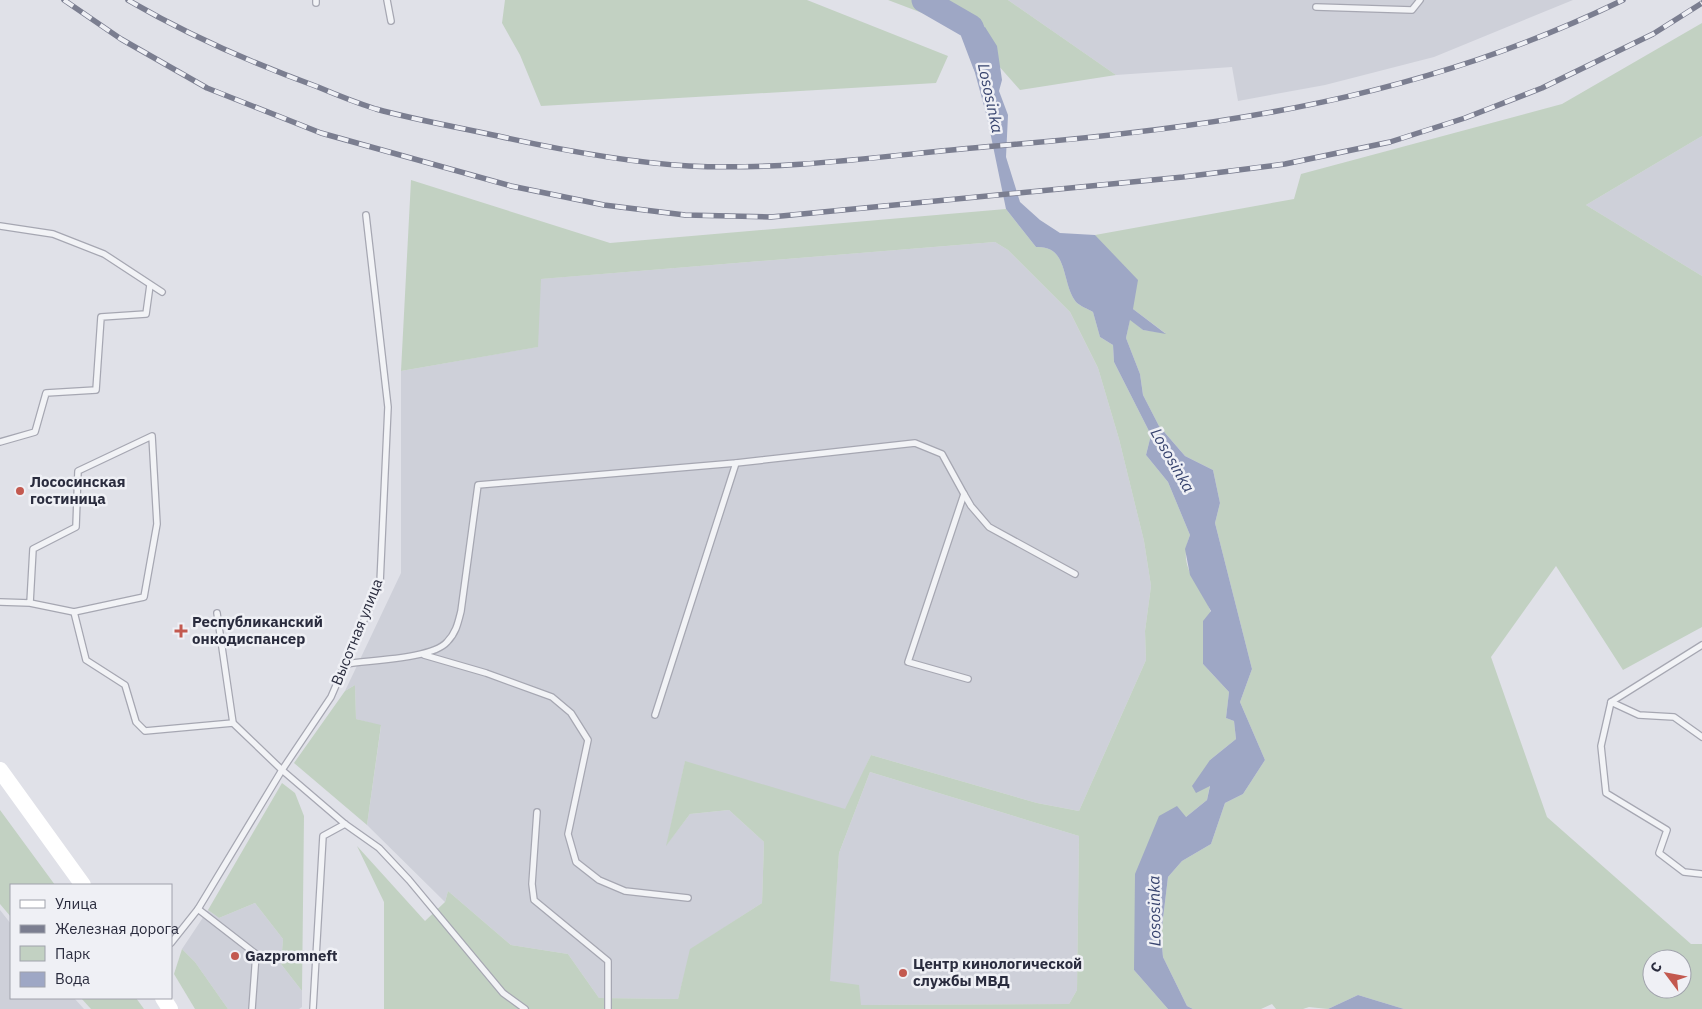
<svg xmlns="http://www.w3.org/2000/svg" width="1702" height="1009" font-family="'IBM Plex Sans',sans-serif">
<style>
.built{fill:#ced0d9}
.green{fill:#c2d1c2;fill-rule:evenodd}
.water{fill:#9ea7c5}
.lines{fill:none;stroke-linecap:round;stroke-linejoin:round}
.river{stroke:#9ea7c5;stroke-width:25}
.lane-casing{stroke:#a6a7b2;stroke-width:8}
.lane{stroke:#f2f3f6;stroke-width:5.5}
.secondary{stroke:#fff;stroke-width:16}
.rail-casing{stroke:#7b7e90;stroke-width:5.5}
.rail{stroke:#eff0f5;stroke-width:4;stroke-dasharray:11;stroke-linecap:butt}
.poi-dot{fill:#c3594f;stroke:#eff0f5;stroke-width:2}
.labels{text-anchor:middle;stroke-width:5;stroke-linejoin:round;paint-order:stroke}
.poi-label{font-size:15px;font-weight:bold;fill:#2a2c3e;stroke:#eff0f5;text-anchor:start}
.street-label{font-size:15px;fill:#2a2c3e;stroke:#eff0f5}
.water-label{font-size:16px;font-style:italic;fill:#37436e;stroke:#eff0f5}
</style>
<rect width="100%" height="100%" fill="#e0e1e8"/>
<g class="built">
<polygon points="1008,0 1573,0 1434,57 1325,85 1238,101 1232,67 1116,75"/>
<polygon points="1702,136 1702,276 1586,205"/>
<polygon points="995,242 1008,250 1070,312 1098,368 1119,439 1144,541 1151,586 1145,631 1146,660 1079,811 1037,803 871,755 846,810 685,762 667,844 690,814 729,810 764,842 762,903 691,949 678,999 599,998 568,954 511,945 448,891 445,902 367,825 381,726 356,719 355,685 345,691 401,573 401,371 537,347 540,279"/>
<polygon points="870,772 1079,836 1077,990 1069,1004 861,1005 829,981 839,853"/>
<polygon points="255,903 283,939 281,964 302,991 302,1007 299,1009 228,1009 195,962 182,949 208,910 219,918"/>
<polygon points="0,910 11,924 11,998 74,998 84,1009 0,1009"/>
</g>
<g class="green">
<polygon points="505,0 807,0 948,56 936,83 541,106 520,55 502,23"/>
<polygon points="888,0 1008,0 1116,75 1020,90 967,30"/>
<path d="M 1702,23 L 1702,136 L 1586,205 L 1702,276 L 1702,627 L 1623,670 L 1556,566 L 1491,657 L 1547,817 L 1691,944 L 1702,944 L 1702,1009 L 1404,1009 L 1358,995 L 1328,1009 L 1309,1007 L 1303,1009 L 1276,1009 L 1272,1004 L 1261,1009 L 1193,1009 L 1187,1006 L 1163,957 L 1161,935 L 1168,877 L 1182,861 L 1211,844 L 1225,803 L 1243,794 L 1265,760 L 1240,702 L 1252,669 L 1215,523 L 1220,503 L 1213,470 L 1185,456 L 1159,426 L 1143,395 L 1140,374 L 1126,338 L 1130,319 L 1143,330 L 1165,333 L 1133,309 L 1095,235 L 1294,199 L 1301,174 L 1562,104 ZM 1652,959 L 1682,959 L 1682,989 L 1652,989 Z"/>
<path d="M 411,180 L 610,243 L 1006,209 L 1036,247 C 1069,245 1061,283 1076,302 C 1080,306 1088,309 1093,312 L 1100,337 L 1113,345 L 1114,362 L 1151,435 L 1146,455 L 1168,482 L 1190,535 C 1176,571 1201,581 1210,610 C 1213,620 1205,652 1203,664 L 1229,692 L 1226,718 L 1234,721 L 1236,739 L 1210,760 L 1210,785 L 1207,800 L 1186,817 L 1134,970 L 1168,1009 L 384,1009 L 384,902 L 357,846 L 425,921 L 445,902 L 448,891 L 511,945 L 568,954 L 599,998 L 678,999 L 690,949 L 762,903 L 764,842 L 729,810 L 690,814 L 666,846 L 685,761 L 845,809 L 871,755 L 1037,803 L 1079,811 L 1146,660 L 1145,631 L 1151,586 L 1144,541 L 1119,439 L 1098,368 L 1070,312 L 1008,250 L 995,242 L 541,279 L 538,347 L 401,371 ZM 870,772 L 1079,836 L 1077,990 L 1069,1004 L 861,1005 L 859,985 L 830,981 L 839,853 Z"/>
<polygon points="355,685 356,719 381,725 367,825 294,763 345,691"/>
<polygon points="282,783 295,793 304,816 302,991 281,964 283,939 255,903 219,918 208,910"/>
<polygon points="0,810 55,885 11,885 11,917 0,904"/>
<polygon points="182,949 195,962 228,1009 195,1009 174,974"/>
<polygon points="81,998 136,998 144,1009 91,1009"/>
</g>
<g class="water">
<path d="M 985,27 L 997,46 L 1002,80 L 999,91 L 1008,115 L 1006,157 L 1020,202 L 1040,220 L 1060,233 L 1095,235 L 1138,280 L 1133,309 L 1166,334 L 1143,330 L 1130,320 L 1126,338 L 1140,374 L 1143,395 L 1159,426 L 1185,456 L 1213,470 L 1220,503 L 1215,523 L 1252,669 L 1240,702 L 1265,760 L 1243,794 L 1225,803 L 1211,844 L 1182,861 L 1168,877 L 1161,935 L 1163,957 L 1187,1006 L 1193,1009 L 1168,1009 L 1134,970 L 1135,874 L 1159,816 L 1177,806 L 1186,817 L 1207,800 L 1210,786 L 1196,793 L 1192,786 L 1210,760 L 1236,739 L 1234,721 L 1226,718 L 1229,692 L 1203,664 L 1203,621 L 1211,611 L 1190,575 L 1185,549 L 1190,535 L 1168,482 L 1146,455 L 1151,435 L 1114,362 L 1113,345 L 1100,337 L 1093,312 C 1088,309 1080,306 1076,302 C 1061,283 1069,245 1036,247 L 1006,209 L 987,117 L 965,36 Z"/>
<polygon points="1358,995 1404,1009 1328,1009"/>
</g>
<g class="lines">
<polyline class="river" points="924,0 971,27 985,64"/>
<g class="lane-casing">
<g id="lane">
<polyline points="316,0 316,3"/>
<polyline points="387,0 391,21"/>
<polyline points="1316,7 1412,10 1420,0"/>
<polyline points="0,226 53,234 104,254 162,292"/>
<polyline points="0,442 35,432 46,393 96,390 101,317 146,314 150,285"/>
<polyline points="964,494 971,506 989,527 1075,574"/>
<polyline points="0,602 30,603 74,612 144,597 157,524 152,436 78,471 76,527 33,549 30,603"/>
<polyline points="74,612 86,660 125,685 136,722 145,731 233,723"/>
<polyline points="217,613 233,723 282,770 345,824 379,848 409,880 503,993 525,1009"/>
<polyline points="1702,645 1611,702 1601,746 1606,793 1667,830 1659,853 1684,872 1702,874"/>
<polyline points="424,655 486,673 552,697 571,713 588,740 568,834 576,862 599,880 625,891 688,898"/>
<path d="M 346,664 C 370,660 432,659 447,642 C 456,633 458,623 461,611 L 478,485 L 736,463 L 915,443 L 942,454 L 964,494 L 908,662 L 968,679"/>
<polyline points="1611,702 1639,715 1674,717 1702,737"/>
<polyline points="655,715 736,463"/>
<polyline points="537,812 532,884 534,900 608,961 608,1009"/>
<polyline points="198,909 256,954 252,1009"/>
<polyline points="171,943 198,909 282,770 331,697 380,583 388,407 366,215"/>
<polyline points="313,1009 323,836 345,824"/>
</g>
</g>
<use href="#lane" class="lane"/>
<g class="secondary">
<polyline points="0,770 83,885"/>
<polyline points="163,998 170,1009"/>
</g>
<g class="rail-casing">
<g id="rail">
<polyline points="64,0 121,39 207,88 321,133 511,186 604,205 685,215 771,217 1183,177 1285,164 1390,142 1465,118 1542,88 1653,34 1702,3"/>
<path d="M 128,0 C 188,35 252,63 318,87 C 337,95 357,103 376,109 C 416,120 457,127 498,136 C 561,150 624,162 689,166 C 796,171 901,153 1007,145 C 1225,127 1424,97 1623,0"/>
</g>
</g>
<use href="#rail" class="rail"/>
</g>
<g class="poi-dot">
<circle cx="20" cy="491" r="5"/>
<path d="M178.5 623.5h5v5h5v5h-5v5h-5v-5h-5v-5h5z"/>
<circle cx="235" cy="956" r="5"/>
<circle cx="903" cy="973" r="5"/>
</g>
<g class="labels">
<g class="poi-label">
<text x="30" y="487">Лососинская<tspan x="30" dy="17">гостиница</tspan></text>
<text x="192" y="627">Республиканский<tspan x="192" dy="17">онкодиспансер</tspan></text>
<text x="245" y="961">Gazpromneft</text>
<text x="913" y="969">Центр кинологической<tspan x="913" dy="17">службы МВД</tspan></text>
</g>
<g class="street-label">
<text transform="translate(357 632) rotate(-68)" y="5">Высотная улица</text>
</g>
<g class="water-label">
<text transform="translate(991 98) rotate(78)" y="6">Lososinka</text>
<text transform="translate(1173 460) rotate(60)" y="6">Lososinka</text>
<text transform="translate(1154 911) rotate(-91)" y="6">Lososinka</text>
</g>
</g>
<rect x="10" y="884" width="162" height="115" fill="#eff0f5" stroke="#a0a2ac"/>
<rect x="20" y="900" width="25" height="8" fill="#ffffff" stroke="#a0a2ac"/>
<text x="55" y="909" font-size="15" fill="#2a2c3e">Улица</text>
<rect x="20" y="925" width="25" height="8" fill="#7b7e90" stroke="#a0a2ac"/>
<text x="55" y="934" font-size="15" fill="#2a2c3e">Железная дорога</text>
<rect x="20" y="946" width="25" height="15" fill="#c2d1c2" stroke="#a0a2ac"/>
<text x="55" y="959" font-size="15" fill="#2a2c3e">Парк</text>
<rect x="20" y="972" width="25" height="15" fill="#9ea7c5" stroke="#a0a2ac"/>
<text x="55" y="984" font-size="15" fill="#2a2c3e">Вода</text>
<g transform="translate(1667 974) rotate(302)"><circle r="24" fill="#eff0f5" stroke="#a0a2ac"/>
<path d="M0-4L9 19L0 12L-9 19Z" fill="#c3594f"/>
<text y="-8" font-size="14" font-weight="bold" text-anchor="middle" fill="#2a2c3e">С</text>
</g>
</svg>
